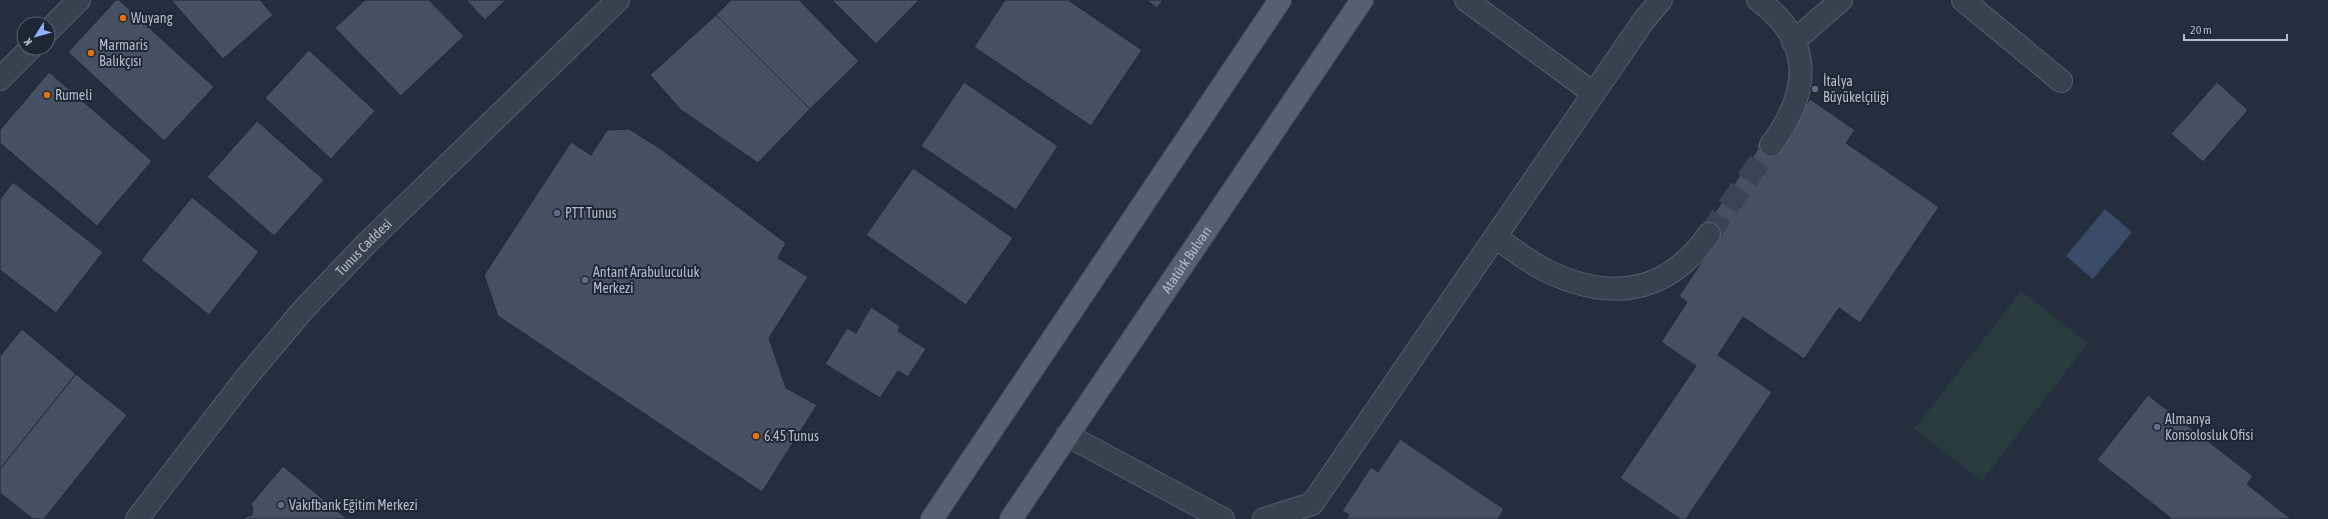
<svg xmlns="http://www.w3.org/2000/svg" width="2328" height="519" font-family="'Asap Condensed',sans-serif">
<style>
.park{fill:#263c3f}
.water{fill:#394c67}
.building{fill:#455162;stroke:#1f2835}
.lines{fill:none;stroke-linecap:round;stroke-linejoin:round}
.minor-tunnel{stroke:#3a4453;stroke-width:22;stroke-dasharray:22 11;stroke-linecap:butt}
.minor-casing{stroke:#565f6c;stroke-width:24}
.major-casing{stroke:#414a57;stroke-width:24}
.minor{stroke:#38414e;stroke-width:22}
.major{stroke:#56606e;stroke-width:22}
.food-dot{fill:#e8710a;stroke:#1d2633;stroke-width:1.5}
.service-dot{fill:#5c6f8a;stroke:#1d2633;stroke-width:1.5}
.labels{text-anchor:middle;stroke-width:4;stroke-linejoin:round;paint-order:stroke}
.poi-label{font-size:14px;fill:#b4bcc9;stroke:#1d2633;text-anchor:start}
.street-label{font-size:14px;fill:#b4bcc9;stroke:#1d2633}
</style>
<rect width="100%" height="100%" fill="#242f3e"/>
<polygon class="park" points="2021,291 2088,343 1982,481 1914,429"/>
<polygon class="water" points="2105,209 2132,232 2093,279 2066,256"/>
<g class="building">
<polygon points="116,0 119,0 214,87 164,141 68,52"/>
<polygon points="171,0 260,0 273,15 223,59"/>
<polygon points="365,0 429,0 464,36 401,96 335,28"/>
<polygon points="466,0 506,0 485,20"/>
<polygon points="731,0 799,0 859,61 810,109 716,15"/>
<polygon points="832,0 919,0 876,44"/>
<polygon points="1005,0 1068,0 1142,50 1091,126 974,47"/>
<polygon points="1146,0 1163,0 1157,8"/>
<polygon points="716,15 810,109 758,163 681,110 650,75"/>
<polygon points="309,50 375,111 331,159 265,98"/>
<polygon points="49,72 152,161 97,226 0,143 0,130"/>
<polygon points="964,82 1058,146 1016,210 921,146"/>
<polygon points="2217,82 2248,110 2203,162 2171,134"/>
<polygon points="1810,99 1855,130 1846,143 1939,207 1860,323 1839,308 1804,359 1743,317 1718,355 1772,392 1686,519 1680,519 1620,478 1696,366 1661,342 1687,302 1679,296 1721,233 1707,224 1760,146 1773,154"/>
<polygon points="257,121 324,180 274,236 207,177"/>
<polygon points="629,129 661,149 786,243 778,258 808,277 769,338 786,388 817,405 762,492 498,316 484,275 571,142 591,155 607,130"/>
<polygon points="913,168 1013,238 966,305 866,235"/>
<polygon points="13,182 103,252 56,313 0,270 0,199"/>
<polygon points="192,197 259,252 209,315 141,260"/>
<polygon points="871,307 900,326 898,331 926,349 908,377 898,371 880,398 825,364 847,328 856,333"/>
<polygon points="22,329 76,374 0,469 0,356"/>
<polygon points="76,374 127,415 44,519 33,519 0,493 0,469"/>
<polygon points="2148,395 2253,476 2247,484 2291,519 2172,519 2097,460"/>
<polygon points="1400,439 1504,509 1498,519 1346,519 1349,515 1342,511 1371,467 1378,472"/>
<polygon points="283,466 347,519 239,519 252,515 253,509 251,504"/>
</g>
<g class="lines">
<polyline class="minor-tunnel" points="1709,234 1771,145"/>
<g class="minor-casing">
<g id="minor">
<polyline points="1466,0 1593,93"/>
<path d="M 1758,0 C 1815,41 1810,93 1771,145"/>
<polyline points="1963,0 2061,81"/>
<polyline points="48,31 79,0"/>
<polyline points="1793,42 1841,0"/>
<polyline points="0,79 31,48"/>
<path d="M 1495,237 C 1510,247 1526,260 1543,269 C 1608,302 1666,296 1709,234"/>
<polyline points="1067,435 1223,519"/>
<path id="s1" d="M 137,519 L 245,379 L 303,310 L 368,242 L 618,0"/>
<polyline points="1264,519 1312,504 1644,20 1661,0"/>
</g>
</g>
<g class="major-casing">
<g id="major">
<polyline points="932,519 1280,0"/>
<path id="s2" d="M 1011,519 L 1362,0"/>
</g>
</g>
<use href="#minor" class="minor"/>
<use href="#major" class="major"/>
</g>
<g class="food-dot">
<circle cx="123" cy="18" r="4"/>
<circle cx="91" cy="53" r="4"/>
<circle cx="47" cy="95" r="4"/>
<circle cx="756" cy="436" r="4"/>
</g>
<g class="service-dot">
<circle cx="1815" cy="89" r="4"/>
<circle cx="557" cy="213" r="4"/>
<circle cx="585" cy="280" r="4"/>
<circle cx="2157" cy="427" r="4"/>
<circle cx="281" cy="505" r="4"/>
</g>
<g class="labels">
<g class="poi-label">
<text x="131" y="23">Wuyang</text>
<text x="99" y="50">Marmaris<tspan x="99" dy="16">Balıkçısı</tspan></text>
<text x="1823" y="86">İtalya<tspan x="1823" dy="16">Büyükelçiliği</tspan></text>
<text x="55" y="100">Rumeli</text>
<text x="565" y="218">PTT Tunus</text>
<text x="593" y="277">Antant Arabuluculuk<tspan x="593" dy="16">Merkezi</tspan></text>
<text x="2165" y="424">Almanya<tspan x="2165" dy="16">Konsolosluk Ofisi</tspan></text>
<text x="764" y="441">6.45 Tunus</text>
<text x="289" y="510">Vakıfbank Eğitim Merkezi</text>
</g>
<g class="street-label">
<text dy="5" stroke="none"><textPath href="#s1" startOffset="354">Tunus Caddesi</textPath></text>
<text dy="5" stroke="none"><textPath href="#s2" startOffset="313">Atatürk Bulvarı</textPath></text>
</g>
</g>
<g transform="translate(36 36) rotate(233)"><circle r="19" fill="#1d2633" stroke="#59626f"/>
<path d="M0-3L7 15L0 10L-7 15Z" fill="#8ab4f8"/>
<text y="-6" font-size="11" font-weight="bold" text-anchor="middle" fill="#b4bcc9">K</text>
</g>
<path d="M2184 34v6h103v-6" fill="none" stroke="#b4bcc9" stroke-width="2"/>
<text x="2190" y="34" font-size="12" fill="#b4bcc9" stroke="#1d2633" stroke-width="3" paint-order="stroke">20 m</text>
</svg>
